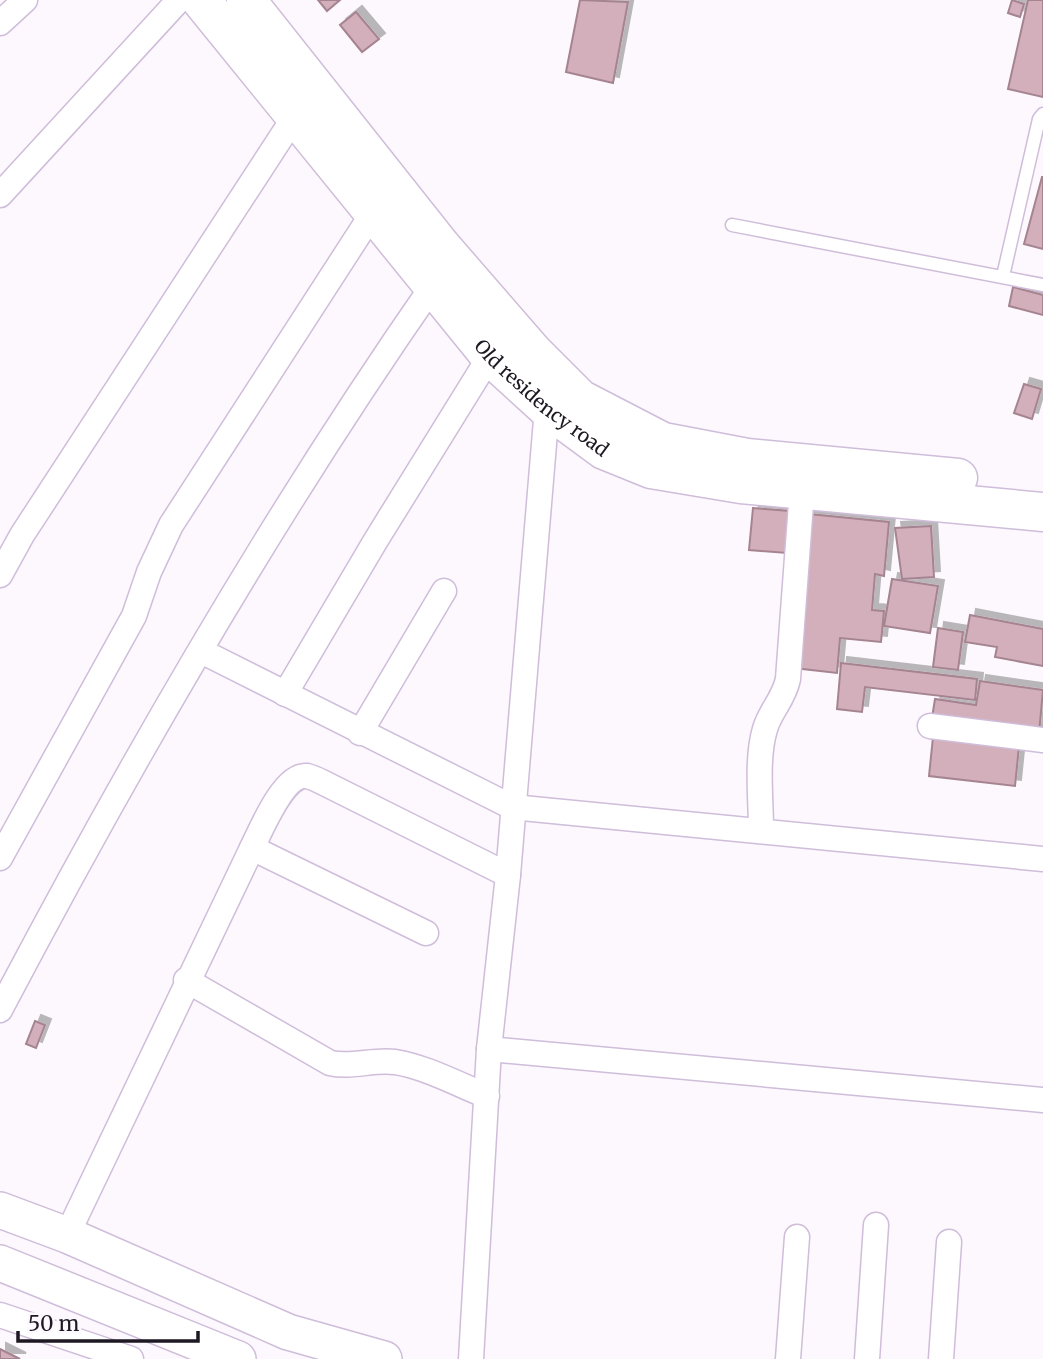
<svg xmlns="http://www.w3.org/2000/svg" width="1043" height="1359" font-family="Merriweather,serif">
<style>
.building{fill:#d2afbb;stroke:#a58490;stroke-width:2;filter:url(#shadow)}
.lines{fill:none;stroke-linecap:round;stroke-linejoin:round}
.lane-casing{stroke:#cfbdda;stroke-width:15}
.street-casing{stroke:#cfbdda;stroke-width:27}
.secondary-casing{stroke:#cfbdda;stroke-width:38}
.highway-casing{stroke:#cfbdda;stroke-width:41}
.lane{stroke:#fff;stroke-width:12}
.street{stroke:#fff;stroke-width:24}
.secondary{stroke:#fff;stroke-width:35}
.highway{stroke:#fff;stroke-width:38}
.labels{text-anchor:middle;stroke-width:5;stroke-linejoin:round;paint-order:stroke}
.street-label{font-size:19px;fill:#1e1822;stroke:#fcf8fe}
</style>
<defs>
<filter id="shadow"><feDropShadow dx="6" dy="-6" stdDeviation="0" flood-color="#0004"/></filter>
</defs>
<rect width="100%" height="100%" fill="#fcf8fe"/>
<g class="building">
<polygon points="318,0 340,0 327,11"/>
<polygon points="580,0 628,2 613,83 566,72"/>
<polygon points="1012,0 1024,4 1020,17 1008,13"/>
<polygon points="1028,0 1043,0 1043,97 1008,89"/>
<polygon points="356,12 379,39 362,52 340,25"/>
<polygon points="1042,177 1043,177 1043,249 1024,244"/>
<polygon points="1013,287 1043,295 1043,315 1009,306"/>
<polygon points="1024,384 1041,389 1032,419 1014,413"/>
<polygon points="753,508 790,511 787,553 749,550"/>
<polygon points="809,514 889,522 884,576 875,574 872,610 884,611 881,642 840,638 837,673 794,668"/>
<polygon points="931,526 934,577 902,579 895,528"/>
<polygon points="892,579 938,586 930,633 884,626"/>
<polygon points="970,615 1043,629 1043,666 995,657 997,647 965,642"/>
<polygon points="938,628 963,632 958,670 933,667"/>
<polygon points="841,663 977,679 975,700 865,687 862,712 837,709"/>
<polygon points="980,681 1043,690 1039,733 932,718 935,699 976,705"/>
<polygon points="933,737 1019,746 1015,786 929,776"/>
<polygon points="35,1021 45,1025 36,1048 26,1044"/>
<polygon points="0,1349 20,1359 0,1359"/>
</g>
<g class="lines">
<g class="lane-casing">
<g id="lane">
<polyline points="732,225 1043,285"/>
<polyline points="1003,276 1039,119 1043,114"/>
</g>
</g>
<g class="street-casing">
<g id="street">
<polyline points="0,23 25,0"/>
<polyline points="0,195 179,0"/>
<polyline points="0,575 22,535 295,116"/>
<polyline points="201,651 512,807 1043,859"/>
<polyline points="285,694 376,540 490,356"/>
<polyline points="930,726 1043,740"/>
<polyline points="360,733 444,591"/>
<path d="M 761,830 C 761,798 756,759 765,729 C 770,711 784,699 788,679 L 802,490"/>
<polyline points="252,848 426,933"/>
<polyline points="0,858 134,616 149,572 171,525 374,211"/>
<path d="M 186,980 L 330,1063 C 352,1068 373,1059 395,1062 C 426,1067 457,1084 487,1096"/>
<path d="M 0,1010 C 131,761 273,515 434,284"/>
<polyline points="489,1049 1043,1100"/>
<path d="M 67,1235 L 252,848 C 261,830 284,773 307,776 C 311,777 318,780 322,782 L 508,875"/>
<polyline points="0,1315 131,1359"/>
<polyline points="471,1359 489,1049 508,875 547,408"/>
<polyline points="788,1359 797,1237"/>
<polyline points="867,1359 876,1225"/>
<polyline points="941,1359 949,1242"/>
</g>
</g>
<g class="secondary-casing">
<g id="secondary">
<polyline points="0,1210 67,1235 288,1332 384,1359"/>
<polyline points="0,1263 238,1359"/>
</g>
</g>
<g class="highway-casing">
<g id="highway">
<path id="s1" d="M 201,0 L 490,356 L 547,408 L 604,450 L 651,469 L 741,484 L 1043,512"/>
<polyline points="246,0 441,246 533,352 580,399 663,442 747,458 958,478"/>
</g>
</g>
<use href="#lane" class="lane"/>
<use href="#street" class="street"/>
<use href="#secondary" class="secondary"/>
<use href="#highway" class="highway"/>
</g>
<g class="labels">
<g class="street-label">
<text dy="7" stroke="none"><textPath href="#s1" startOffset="525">Old residency road</textPath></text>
</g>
</g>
<path d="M18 1331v10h180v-10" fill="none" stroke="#1e1822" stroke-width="3.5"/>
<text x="28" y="1331" font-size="21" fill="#1e1822" stroke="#fcf8fe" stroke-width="5" paint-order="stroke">50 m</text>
</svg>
